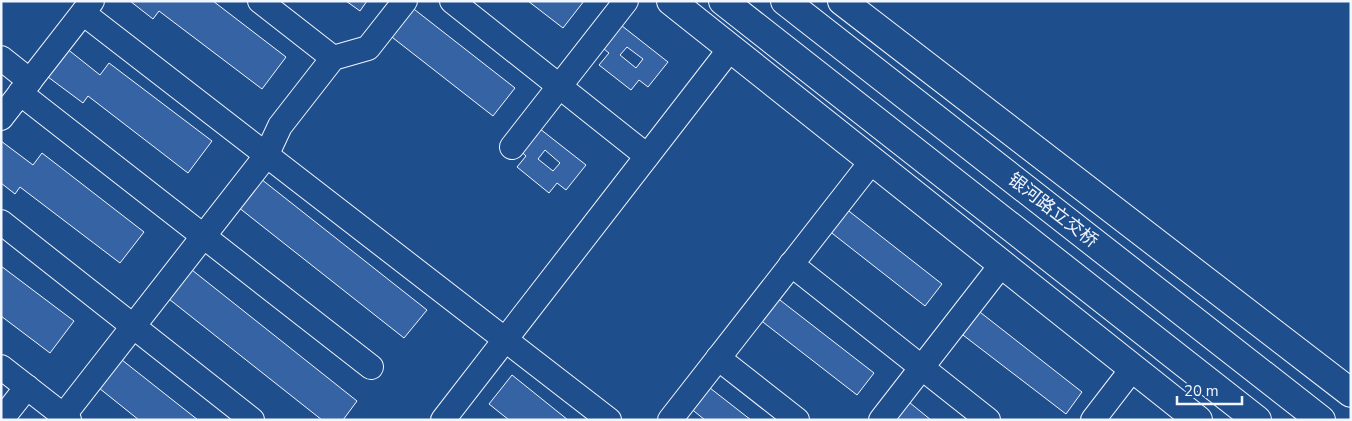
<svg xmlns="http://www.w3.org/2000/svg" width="1352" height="421" font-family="'Nunito Sans','Noto Sans SC',sans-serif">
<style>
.building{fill:#3563a3;stroke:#f2f6ff;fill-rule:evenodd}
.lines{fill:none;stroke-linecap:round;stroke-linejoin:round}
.minor-casing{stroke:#f2f6ff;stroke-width:26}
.major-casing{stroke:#f2f6ff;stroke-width:30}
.minor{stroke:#1f4e8c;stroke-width:24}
.major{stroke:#1f4e8c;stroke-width:28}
.labels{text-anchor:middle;stroke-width:4;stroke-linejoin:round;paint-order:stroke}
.street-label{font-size:18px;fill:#f2f6ff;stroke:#1f4e8c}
</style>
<rect width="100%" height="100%" fill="#1f4e8c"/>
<g class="building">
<polygon points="130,1 213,1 286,57 262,89 159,11 153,19"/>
<polygon points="346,1 367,1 360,11"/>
<polygon points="528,1 584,1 563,28"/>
<polygon points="410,6 515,88 493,116 388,34"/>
<path d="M 617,22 L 668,62 L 648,87 L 639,80 L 631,90 L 599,65 L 609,53 L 599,45 ZM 627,47 L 643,59 L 636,68 L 620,55 Z"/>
<polygon points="61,44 100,75 109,63 212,141 188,173 88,96 83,103 40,71"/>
<path d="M 535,125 L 586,165 L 566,190 L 557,183 L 549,193 L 517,167 L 526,156 L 517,148 ZM 545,150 L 560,163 L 553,171 L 538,159 Z"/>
<polygon points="1,141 33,165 42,153 144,232 120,263 20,187 15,194 1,183"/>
<polygon points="261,179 427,310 404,338 238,207"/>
<polygon points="836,201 942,284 925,306 819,223"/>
<polygon points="1,266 74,321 50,353 1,316"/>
<polygon points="192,270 357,401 343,420 322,420 169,299"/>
<polygon points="767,290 874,373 857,395 750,312"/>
<polygon points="976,309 1082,392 1066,414 959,332"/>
<polygon points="122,360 198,420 139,420 99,388"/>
<polygon points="512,375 568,420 509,420 489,404"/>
<polygon points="701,381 751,420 705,420 684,403"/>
<polygon points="904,398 931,420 887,420"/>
</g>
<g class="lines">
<g class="minor-casing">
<g id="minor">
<polyline points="260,1 333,58"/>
<polyline points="452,1 647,156"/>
<polyline points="83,13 609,420"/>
<polyline points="1,58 30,81"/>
<polyline points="20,93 371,367"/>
<polyline points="1,118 92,1"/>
<polyline points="512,147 626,1"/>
<polyline points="1,222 252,420"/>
<polyline points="791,264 988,420"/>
<polyline points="718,358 797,420"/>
<polyline points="1,367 69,420"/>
<polyline points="64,415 266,156 280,126 333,58 368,48 405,1"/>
<polyline points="1,420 27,387"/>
<polyline points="443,420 730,49"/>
<polyline points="670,420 872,161"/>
<polyline points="881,420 1002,264"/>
<polyline points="1093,420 1133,368"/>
</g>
</g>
<g class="major-casing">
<g id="major">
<polyline points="671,1 1198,420"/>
<polyline points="723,1 1257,420"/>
<polyline points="785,1 1321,420"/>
<polyline points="842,1 1351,393"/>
</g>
</g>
<use href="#minor" class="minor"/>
<use href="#major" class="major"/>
</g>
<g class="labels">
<g class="street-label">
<text transform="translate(1053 210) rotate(38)" y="6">银河路立交桥</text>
</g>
</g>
<rect width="1352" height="421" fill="none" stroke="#f2f6ff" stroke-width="5"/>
<path d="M1177 396v8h65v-8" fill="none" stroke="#f2f6ff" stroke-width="2.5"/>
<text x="1184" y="396" font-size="15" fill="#f2f6ff" stroke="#1f4e8c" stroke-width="4" paint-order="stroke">20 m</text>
</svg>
